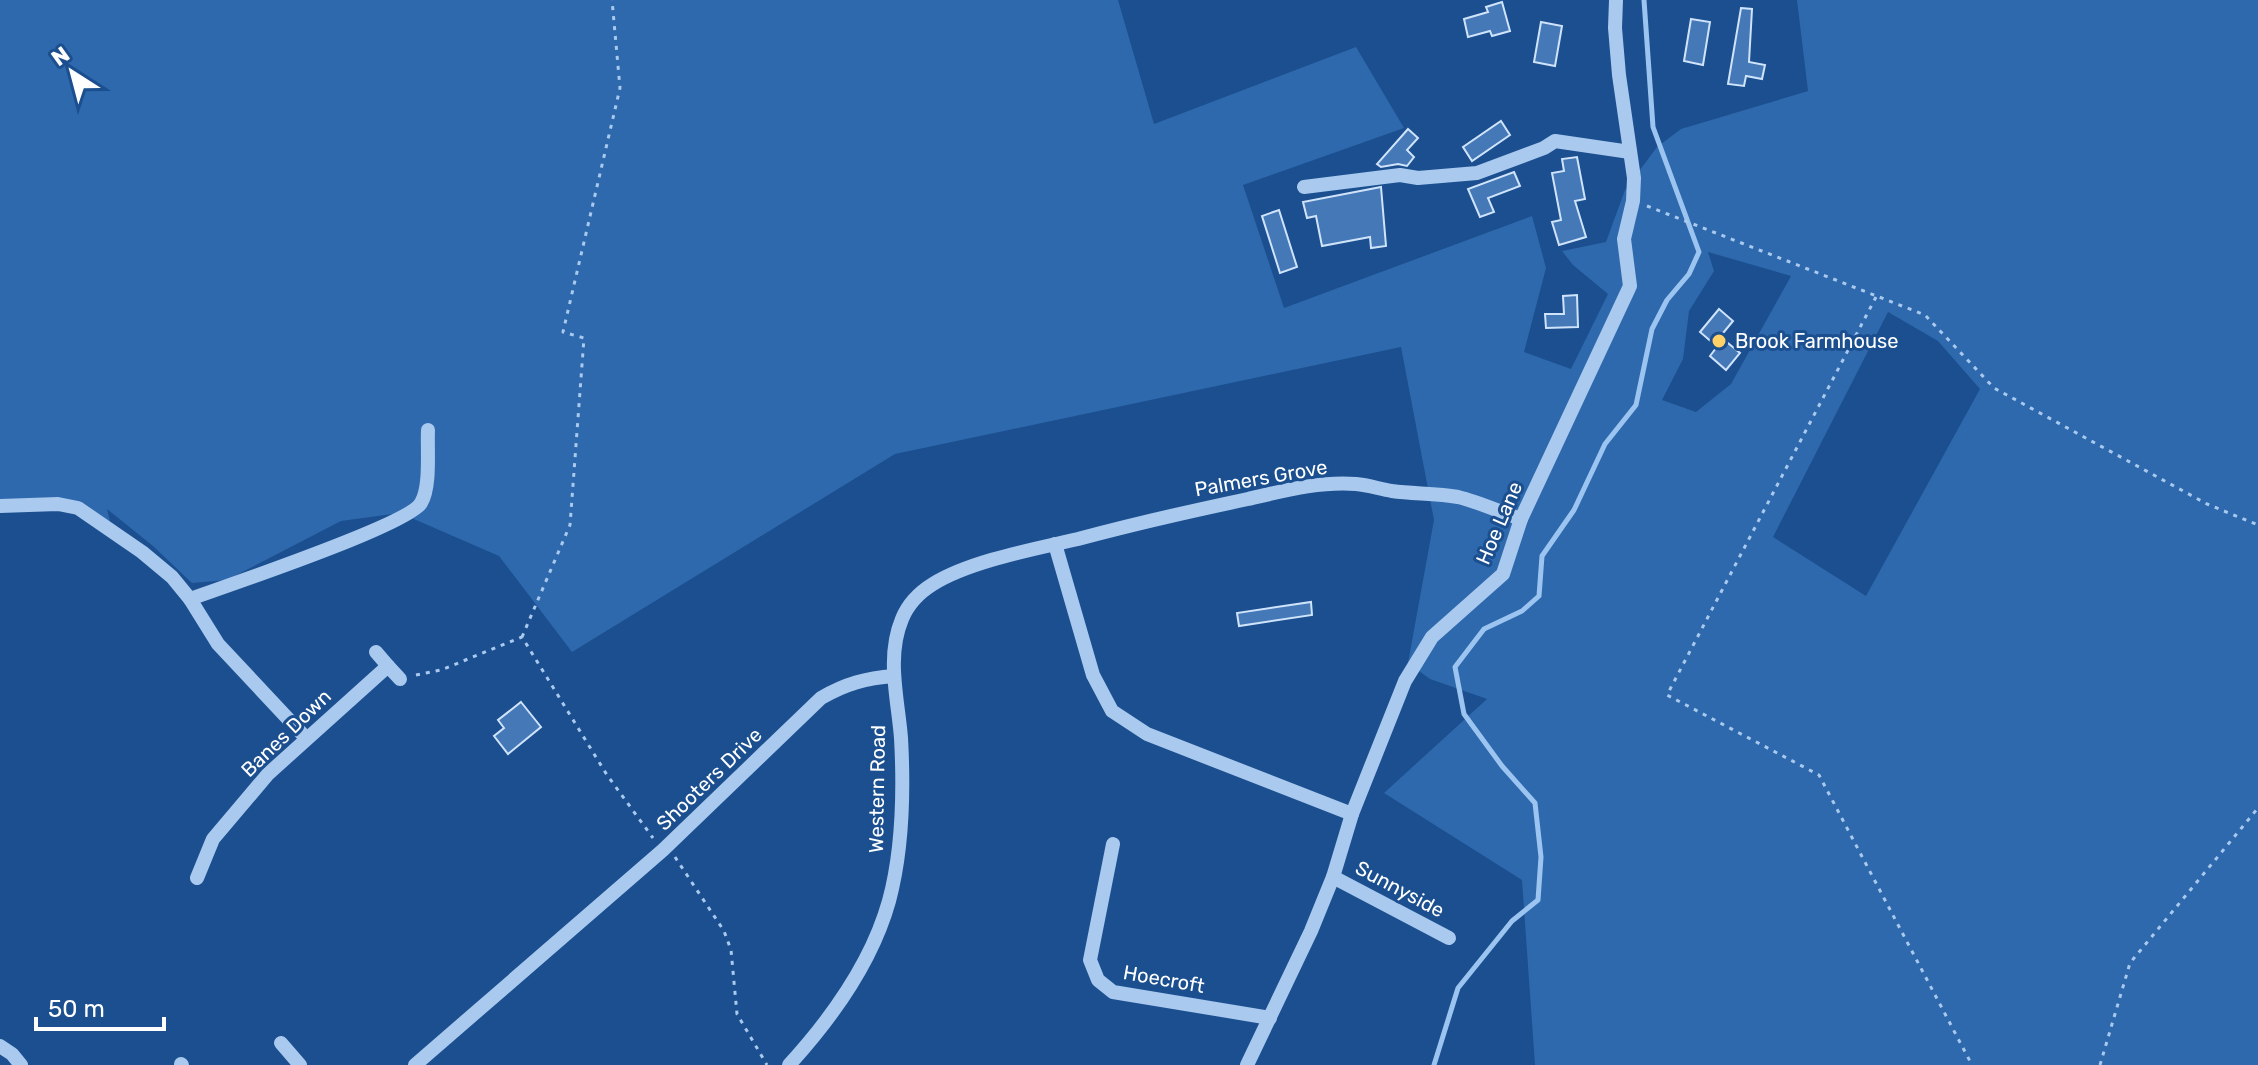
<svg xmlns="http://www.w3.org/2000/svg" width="2258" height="1065" font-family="Rubik,sans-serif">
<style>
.green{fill:#2e69ad;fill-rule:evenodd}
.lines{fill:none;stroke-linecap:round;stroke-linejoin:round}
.stream{stroke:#9cc4f0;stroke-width:5}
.building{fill:#4478b7;stroke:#cfe3fa;stroke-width:2}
.path{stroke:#a9c9ee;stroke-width:3;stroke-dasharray:4 6;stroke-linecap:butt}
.minor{stroke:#a9c9ee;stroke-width:14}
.poi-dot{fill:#ffd166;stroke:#1b4f8f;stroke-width:3}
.labels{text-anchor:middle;stroke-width:6;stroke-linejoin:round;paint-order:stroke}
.poi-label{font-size:20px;fill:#fff;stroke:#1b4f8f;text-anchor:start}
.street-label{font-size:20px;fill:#fff;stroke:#1b4f8f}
</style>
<rect width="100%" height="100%" fill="#1b4f8f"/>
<path class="green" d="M 0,0 L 1118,0 L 1154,124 L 1356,47 L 1404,128 L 1243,185 L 1284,308 L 1532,216 L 1546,268 L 1524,352 L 1571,369 L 1608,294 L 1573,265 L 1562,251 L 1606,242 L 1625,190 L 1657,147 L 1681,129 L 1808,91 L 1797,0 L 2258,0 L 2258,1065 L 1535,1065 L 1522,880 L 1384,793 L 1487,699 L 1430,679 L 1408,663 L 1434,520 L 1401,347 L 895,454 L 572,652 L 499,556 L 400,513 L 341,521 L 227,580 L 192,583 L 153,546 L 107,509 L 112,530 C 82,508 37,502 0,506 ZM 1708,252 L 1791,276 L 1731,384 L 1696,412 L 1662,400 L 1683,359 L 1689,311 L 1714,271 ZM 1888,312 L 1938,341 L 1980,389 L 1866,596 L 1773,537 Z"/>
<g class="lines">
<polyline class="stream" points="1434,1065 1458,988 1512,921 1538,900 1541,857 1535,803 1502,766 1464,714 1455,667 1484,629 1522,611 1539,596 1542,556 1574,510 1605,444 1636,405 1652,329 1667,300 1689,274 1699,252 1653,127 1644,0"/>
</g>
<g class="building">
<polygon points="1502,2 1510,31 1492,36 1490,31 1468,37 1464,19 1488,12 1486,7"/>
<polygon points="1741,8 1752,9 1749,62 1765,65 1762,79 1746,76 1744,86 1728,84"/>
<polygon points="1691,19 1710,22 1703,65 1684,61"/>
<polygon points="1541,22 1562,26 1555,66 1534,62"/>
<polygon points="1501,121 1510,135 1472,161 1463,147"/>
<polygon points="1408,129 1418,138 1407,150 1414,157 1407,166 1398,164 1381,167 1377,164"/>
<polygon points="1577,157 1585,199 1575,201 1586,237 1559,245 1552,222 1561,220 1552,173 1564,171 1562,159"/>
<polygon points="1514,172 1520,186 1488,198 1494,212 1480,217 1468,189"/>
<polygon points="1381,187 1386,246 1371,248 1370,237 1322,246 1316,216 1307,218 1303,202"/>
<polygon points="1279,210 1297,267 1280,273 1262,216"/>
<polygon points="1577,295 1578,327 1546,328 1545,314 1564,314 1563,296"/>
<polygon points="1719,309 1733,321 1714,344 1700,332"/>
<polygon points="1723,339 1740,353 1726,370 1710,356"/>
<polygon points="1311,602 1312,615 1239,626 1237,613"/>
<polygon points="521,702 541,727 508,754 494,736 504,728 498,720"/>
</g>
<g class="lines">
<g class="path">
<polyline points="1647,206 1925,315 1994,388 2207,504 2258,525"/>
<polyline points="1876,297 1667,695 1819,775 1972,1065"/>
<polyline points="522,637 570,525 584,338 563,332 620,88 612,0"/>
<polyline points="416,675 441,670 522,637 607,775 653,838"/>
<polyline points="675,857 724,931 731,950 737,1014 767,1065"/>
<polyline points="2100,1065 2130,963 2258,808"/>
</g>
<g class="minor">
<polyline points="1304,187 1400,175 1418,178 1477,173 1544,148 1555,141 1630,152"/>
<polyline points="0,506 58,504 78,508 142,552 172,577 190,599 218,644 306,738"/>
<polyline points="1055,544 1093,675 1112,711 1147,734 1352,814"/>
<path d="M 190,599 C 226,586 408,525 421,503 C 431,487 427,449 428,430"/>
<polyline points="376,652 388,666"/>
<polyline points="1113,844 1090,960 1098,980 1113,992 1270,1018"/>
<polyline points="1333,877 1449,938"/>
<polyline points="197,878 213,839 268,774 388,666 400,679"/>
<polyline points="281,1043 300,1065"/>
<polyline points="0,1046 12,1054 21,1065"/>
<polyline points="181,1064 182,1065"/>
<path d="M 415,1065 L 663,850 L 821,698 C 845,684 866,678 894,676"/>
<path d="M 789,1065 C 831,1019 872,962 889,901 C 903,849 904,792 901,738 C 898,699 886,657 902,619 C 908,604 920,592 933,584 C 970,561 1035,549 1078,539 C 1134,524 1191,511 1248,499 C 1283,491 1320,481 1356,484 C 1368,485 1380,489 1392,491 C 1413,494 1436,493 1458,497 C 1479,502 1500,512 1521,519"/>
<polyline points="1247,1065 1311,931 1333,877 1352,814 1405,681 1432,637 1503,574 1521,519 1630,286 1624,239 1633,201 1634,178 1619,75 1615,28 1616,0"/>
</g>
</g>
<circle class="poi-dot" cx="1719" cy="341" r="8"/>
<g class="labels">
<g class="poi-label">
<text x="1735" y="348">Brook Farmhouse</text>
</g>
<g class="street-label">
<text transform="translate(1261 478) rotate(-10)" y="7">Palmers Grove</text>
<text transform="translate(1499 523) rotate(-67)" y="7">Hoe Lane</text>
<text transform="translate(286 733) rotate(-44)" y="7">Banes Down</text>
<text transform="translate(709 779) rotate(-44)" y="7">Shooters Drive</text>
<text transform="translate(877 789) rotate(-89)" y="7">Western Road</text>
<text transform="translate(1400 889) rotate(28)" y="7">Sunnyside</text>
<text transform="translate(1164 979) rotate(10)" y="7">Hoecroft</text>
</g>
</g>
<g transform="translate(72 72) rotate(324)" stroke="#1b4f8f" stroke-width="6" paint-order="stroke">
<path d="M0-6L14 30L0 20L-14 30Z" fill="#ffffff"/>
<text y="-12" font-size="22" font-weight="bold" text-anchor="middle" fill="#ffffff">N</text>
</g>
<path d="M36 1017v12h128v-12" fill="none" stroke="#ffffff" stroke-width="4"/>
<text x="48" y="1017" font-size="24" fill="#ffffff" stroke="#1b4f8f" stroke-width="6" paint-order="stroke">50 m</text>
</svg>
